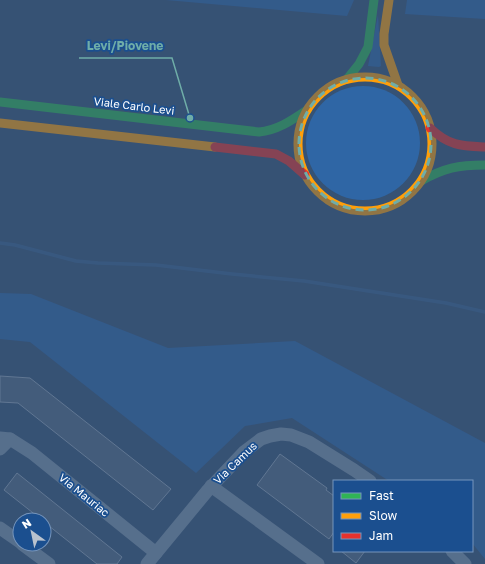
<svg xmlns="http://www.w3.org/2000/svg" width="485" height="564" font-family="'Golos Text',sans-serif">
<style>
.green{fill:#2f66a5}
.lines{fill:none;stroke-linecap:round;stroke-linejoin:round}
.stream{stroke:#3b618d;stroke-width:3.5}
.building{fill:#526984;stroke:#92a2b6}
.street{stroke:#7d92a8;stroke-width:13}
.fast{stroke:#30b455;stroke-width:9}
.slow{stroke:#ff9f0a;stroke-width:9}
.jam{stroke:#e5322d;stroke-width:9}
.marked{fill:none;stroke:#6fada8;stroke-width:3;stroke-dasharray:8 5;stroke-linejoin:round}
.labels{text-anchor:middle;stroke-width:3.5;stroke-linejoin:round;paint-order:stroke}
.street-label{font-size:11px;fill:#fff;stroke:#1b4f8f}
.leader{fill:none;stroke:#6fada8;stroke-width:1.5}
.callout-dot{fill:#6fada8;stroke:#1b4f8f;stroke-width:1.5}
.callout-label{font-size:12px;text-anchor:middle;font-weight:bold;fill:#6fada8;stroke:#1b4f8f;stroke-width:3.5;stroke-linejoin:round;paint-order:stroke}
</style>
<rect width="100%" height="100%" fill="#365274"/>
<g class="green">
<polygon points="166,0 354,0 347,16"/>
<polygon points="407,0 485,0 485,19 405,14"/>
<polygon points="378,15 381,66 379,67 368,66"/>
<circle cx="363" cy="143" r="57"/>
<polygon points="0,293 31,294 168,348 295,341 485,443 485,559 472,543 472,481 389,481 292,418 245,426 196,473 30,342 0,339"/>
</g>
<g class="lines">
<polyline class="stream" points="0,243 15,245 76,261 98,263 156,265 232,274 304,281 446,303 485,312"/>
</g>
<g class="building">
<polygon points="0,376 30,378 171,489 153,510 18,403 0,402"/>
<polygon points="280,454 327,488 326,490 334,496 334,532 329,539 257,485"/>
<polygon points="17,473 122,557 117,564 97,564 44,522 44,520 42,520 4,490"/>
<polygon points="341,551 365,551 356,563"/>
</g>
<g class="lines">
<g class="street">
<polyline points="0,438 10,439 32,453 156,553"/>
<polyline points="0,449 10,439"/>
<polyline points="211,486 318,564"/>
<polyline points="0,528 20,542"/>
<polyline points="22,544 49,564"/>
<polyline points="452,551 465,564"/>
<polyline points="147,564 208,490 244,452 261,439 270,436 281,434 291,435 309,442 354,470 370,481"/>
</g>
<g class="fast">
<polyline points="347,79 359,64 368,47 374,0"/>
<path d="M 0,102 L 259,132 C 278,130 292,120 307,110"/>
<path d="M 421,181 C 444,168 458,165 485,165"/>
</g>
<g class="slow">
<polyline points="389,0 384,34 384,45 398,85"/>
<circle cx="365" cy="144" r="67"/>
<polyline points="0,123 215,147"/>
</g>
<g class="jam">
<path d="M 430,128 C 449,146 461,146 485,147"/>
<polyline points="215,147 276,154 289,161 305,175"/>
</g>
</g>
<path d="M0 0H485V564H0ZM299 144a66 66 0 1 1 132 0a66 66 0 1 1-132 0Z" fill="#365274" fill-opacity=".55" fill-rule="evenodd"/>
<path class="marked" d="M299 144a66 66 0 1 1 132 0a66 66 0 1 1-132 0Z"/>
<g class="labels">
<g class="street-label">
<text transform="translate(134 106) rotate(7)" y="4">Viale Carlo Levi</text>
<text transform="translate(235 463) rotate(-44)" y="4">Via Camus</text>
<text transform="translate(84 495) rotate(39)" y="4">Via Mauriac</text>
</g>
</g>
<path class="leader" d="M190 118L172 58H79"/>
<circle class="callout-dot" cx="190" cy="118" r="4"/>
<g class="callout-label">
<text x="125" y="50">Levi/Piovene</text>
</g>
<rect x="333" y="480" width="140" height="72" fill="#1b4f8f" stroke="#7695bc"/>
<rect x="341" y="493" width="20" height="6" fill="#30b455" stroke="#7695bc"/>
<text x="369" y="500" font-size="12" fill="#ffffff">Fast</text>
<rect x="341" y="513" width="20" height="6" fill="#ff9f0a" stroke="#7695bc"/>
<text x="369" y="520" font-size="12" fill="#ffffff">Slow</text>
<rect x="341" y="533" width="20" height="6" fill="#e5322d" stroke="#7695bc"/>
<text x="369" y="540" font-size="12" fill="#ffffff">Jam</text>
<g transform="translate(32 532) rotate(327)"><circle r="19" fill="#1b4f8f" stroke="#7695bc"/>
<path d="M0-3L7 15L0 10L-7 15Z" fill="#b9c2ce"/>
<text y="-6" font-size="11" font-weight="bold" text-anchor="middle" fill="#ffffff">N</text>
</g>
</svg>
